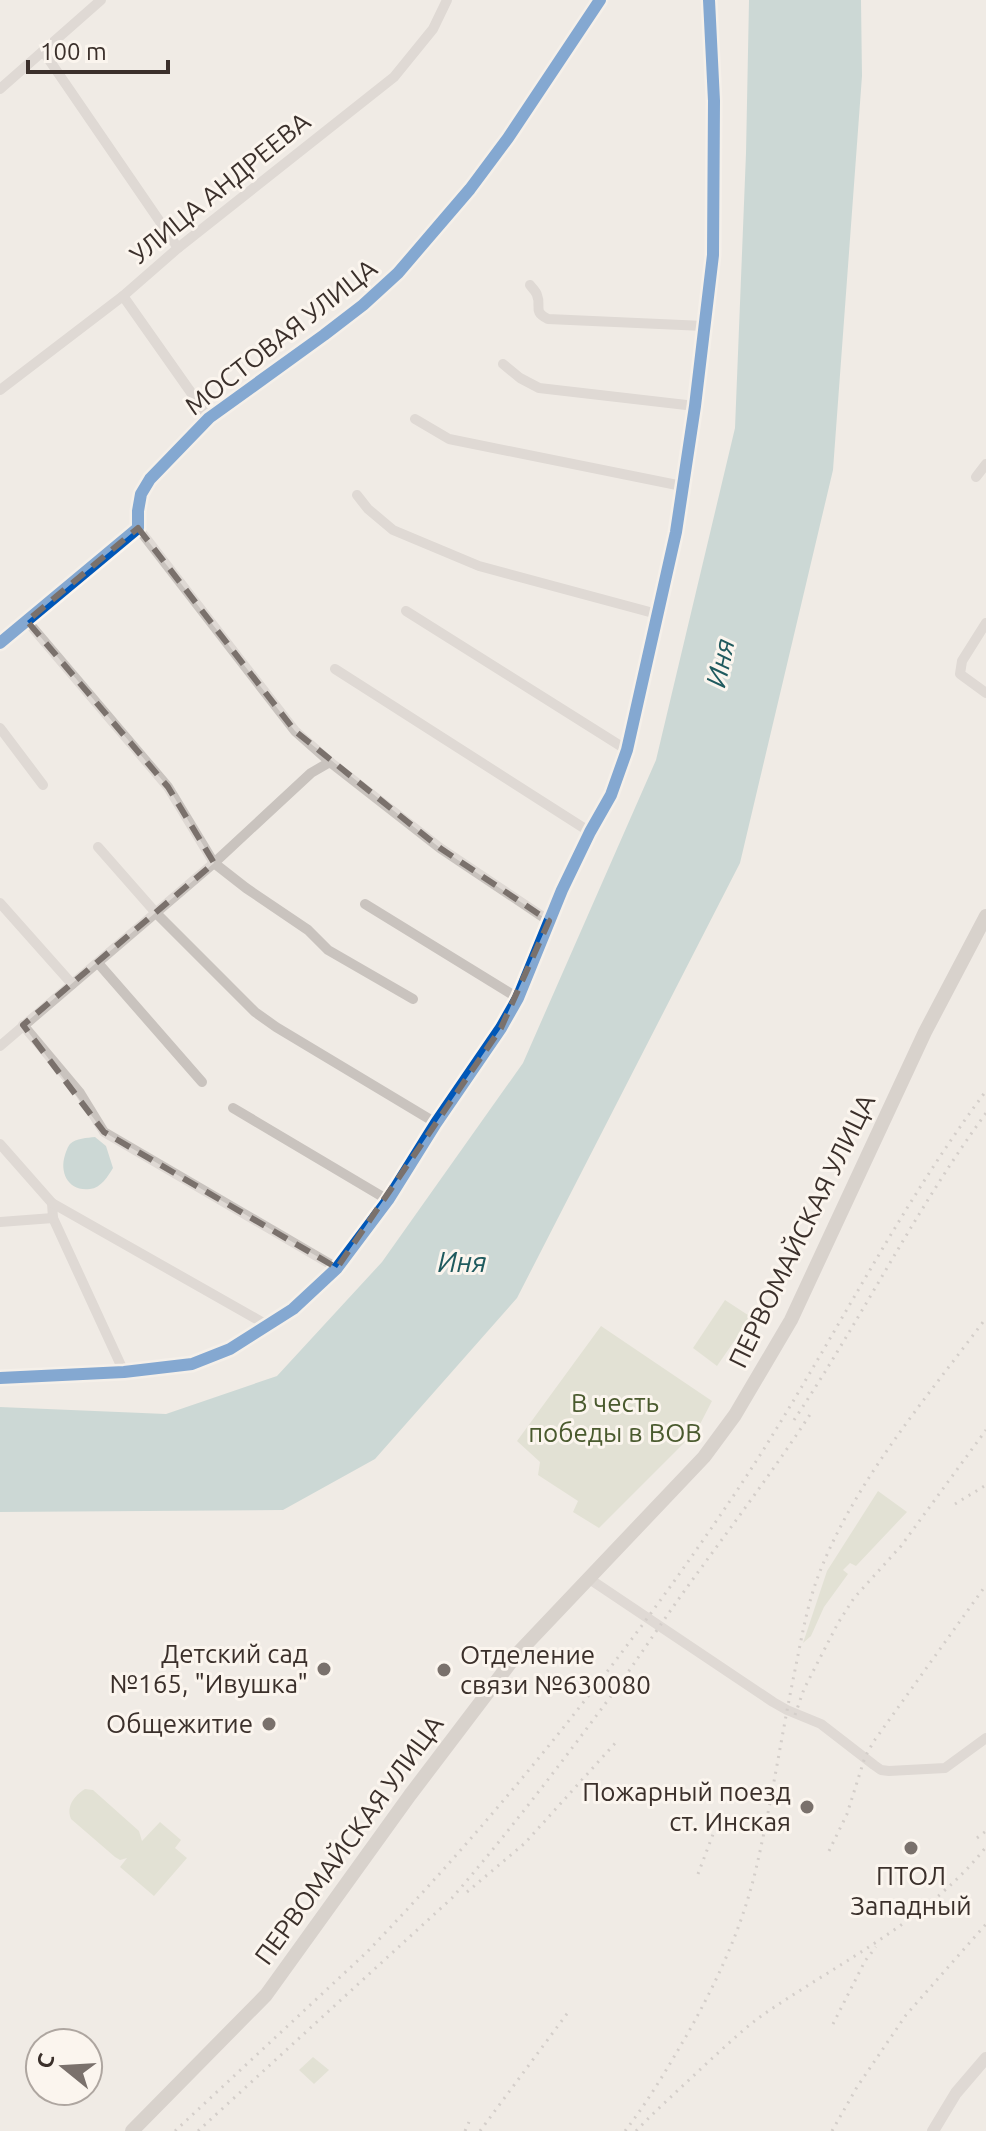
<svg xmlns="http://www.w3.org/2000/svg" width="986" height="2131" font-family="Ubuntu,sans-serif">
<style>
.green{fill:#d1d6bf}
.water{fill:#a1c2c1}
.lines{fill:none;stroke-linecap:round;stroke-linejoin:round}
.minor{stroke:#c9c3be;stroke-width:10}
.tertiary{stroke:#c9c3be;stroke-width:12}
.secondary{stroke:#bab3ae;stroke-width:14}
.rail{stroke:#b1aca8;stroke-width:3;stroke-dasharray:2 6;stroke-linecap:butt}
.cycleway-casing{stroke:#fbf5ee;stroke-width:17}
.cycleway{stroke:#0057b8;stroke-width:12}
.marked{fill:none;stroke:#7a716c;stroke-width:6;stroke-dasharray:16 10;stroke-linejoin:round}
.poi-dot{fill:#7a716c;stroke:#fbf5ee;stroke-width:3}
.labels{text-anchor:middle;stroke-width:6;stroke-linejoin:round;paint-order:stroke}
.street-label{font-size:26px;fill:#3b302b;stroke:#fbf5ee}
.park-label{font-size:26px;fill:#4a5a2e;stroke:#fbf5ee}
.poi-label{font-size:26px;fill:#3b302b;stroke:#fbf5ee;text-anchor:end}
.water-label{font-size:28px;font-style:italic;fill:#1f5a5e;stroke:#fbf5ee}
</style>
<rect width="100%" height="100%" fill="#f0ebe5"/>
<g class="green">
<polygon points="725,1300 751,1317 717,1366 693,1348"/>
<polygon points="601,1326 712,1401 697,1430 599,1528 573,1512 578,1501 538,1475 540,1462 517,1441"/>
<polygon points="878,1491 907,1512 856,1566 850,1563 843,1570 848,1574 824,1607 811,1636 803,1643 827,1571"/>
<path d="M 85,1789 L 93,1790 L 139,1831 L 142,1841 L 160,1822 L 181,1840 L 175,1848 L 187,1858 L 154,1896 L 120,1867 L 127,1858 L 120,1860 L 115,1857 L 71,1819 C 66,1806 74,1796 85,1789 Z"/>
<polygon points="313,2057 329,2070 314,2084 299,2070"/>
</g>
<g class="water">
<polygon points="749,0 861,0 862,76 833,470 740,863 517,1298 375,1459 283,1510 0,1512 0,1407 166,1414 277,1376 382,1262 523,1063 656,760 735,428 746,153"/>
<path d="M 95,1137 L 106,1146 L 113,1168 C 108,1176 101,1188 90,1189 C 69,1192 59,1173 65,1155 C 66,1152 68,1146 70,1144 C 76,1138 87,1138 95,1137 Z"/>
</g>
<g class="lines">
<g class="minor">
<polyline points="43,51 178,248"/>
<polyline points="0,89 101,0"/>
<path d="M 530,285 C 532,288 536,291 537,295 C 542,307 532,311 548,319 L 704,326"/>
<polyline points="123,296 209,418"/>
<polyline points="503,364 520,378 539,388 695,406"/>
<polyline points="0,390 123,296 178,248 394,77 433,29 447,0"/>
<polyline points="415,419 449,439 682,486"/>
<polyline points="976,477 986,464"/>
<polyline points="357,495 368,509 393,530 479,566 657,614"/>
<polyline points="138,528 295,731 330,762"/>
<polyline points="406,611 627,750"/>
<polyline points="27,621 168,787 214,863 246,888 308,930 328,950 413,999"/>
<polyline points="986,623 962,661 960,674 986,693"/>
<polyline points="0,643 138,528 138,511 141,494 150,479 209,418 324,335 363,305 398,273 470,189 508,138 600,0"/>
<polyline points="335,669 590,832"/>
<polyline points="0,728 43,785"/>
<polyline points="98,847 156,913 255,1012 276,1027 436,1123"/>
<polyline points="0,903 72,984"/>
<polyline points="365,904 518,998"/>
<polyline points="98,963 202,1082"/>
<polyline points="23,1025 80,1093 104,1132 337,1268"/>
<polyline points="0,1046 214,863 311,773 330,762 440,848 549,921"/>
<polyline points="233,1108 388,1200"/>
<polyline points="0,1144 52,1203 53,1218 124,1372"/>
<polyline points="52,1203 267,1325"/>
<polyline points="0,1222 53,1218"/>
<polyline points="0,1378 124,1372 192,1364 230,1349 293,1309 337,1268 388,1200 436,1123 501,1028 518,998 562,890 590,832 611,795 627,750 676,532 695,406 713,255 714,101 709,0"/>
<polyline points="588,1578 773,1702 787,1710 821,1724 874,1765 881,1770 889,1771 945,1768 986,1738"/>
</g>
<polyline class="tertiary" points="933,2131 956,2093 986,2058"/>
<polyline class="secondary" points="132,2131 266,1995 410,1795 517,1654 704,1457 735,1415 791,1320 925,1032 986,916"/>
<g class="rail">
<path d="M 794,1420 C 861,1320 915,1210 986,1113"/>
<polyline points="955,1504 986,1485"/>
<polyline points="795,1715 804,1689 838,1623 854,1598 901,1546 986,1430"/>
<polyline points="977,1838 986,1831"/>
<polyline points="829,1851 847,1814 865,1757 874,1741 986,1585"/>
<polyline points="698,1874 715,1829"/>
<polyline points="467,1892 525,1843 618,1740"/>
<polyline points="833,2024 865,1961 876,1947"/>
<path d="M 175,2131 L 367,1952 C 505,1808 629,1652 740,1486 C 826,1356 893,1215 986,1091"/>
<path d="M 198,2131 L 452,1898 C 509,1832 562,1762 614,1692 C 637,1660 658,1628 680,1597 C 724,1536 770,1476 811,1413"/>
<polyline points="465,2131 469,2122"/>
<polyline points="480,2131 569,2011"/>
<path d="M 625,2131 C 646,2104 664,2074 681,2045 C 713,1990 740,1934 755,1873 C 771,1806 781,1738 795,1670 C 801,1641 806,1611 816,1582 C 851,1485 925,1400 986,1318"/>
<path d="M 636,2131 C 659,2107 683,2086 707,2063 C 726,2046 745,2027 767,2012 C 842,1961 929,1919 986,1847"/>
<polyline points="832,2131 857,2087 906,2015 986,1924"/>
</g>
<g class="cycleway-casing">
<g id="cycleway">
<polyline points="0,643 138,528 138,511 141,494 150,479 209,418 324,335 363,305 398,273 470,189 508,138 600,0"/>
<polyline points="0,1378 124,1372 192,1364 230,1349 293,1309 337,1268 388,1200 436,1123 501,1028 518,998 562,890 590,832 611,795 627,750 676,532 695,406 713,255 714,101 709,0"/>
</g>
</g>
<use href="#cycleway" class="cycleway"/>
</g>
<path d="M0 0H986V2131H0ZM 138,528 L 295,731 L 440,848 L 549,921 L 501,1028 L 337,1268 L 104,1132 L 23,1025 L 214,863 L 168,787 L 27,621 Z" fill="#f0ebe5" fill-opacity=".55" fill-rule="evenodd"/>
<path class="marked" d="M 138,528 L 295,731 L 440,848 L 549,921 L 501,1028 L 337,1268 L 104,1132 L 23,1025 L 214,863 L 168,787 L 27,621 Z"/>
<g class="poi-dot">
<circle cx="324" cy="1669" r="8"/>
<circle cx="444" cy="1670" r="8"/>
<circle cx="269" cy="1724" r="8"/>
<circle cx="807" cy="1807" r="8"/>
<circle cx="911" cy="1848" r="8"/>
</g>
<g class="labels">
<g class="street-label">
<text transform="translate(220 188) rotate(-39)" y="9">УЛИЦА АНДРЕЕВА</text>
<text transform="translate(281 337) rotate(-38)" y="9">МОСТОВАЯ УЛИЦА</text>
<text transform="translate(802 1231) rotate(-64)" y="9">ПЕРВОМАЙСКАЯ УЛИЦА</text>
<text transform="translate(349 1840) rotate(-54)" y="9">ПЕРВОМАЙСКАЯ УЛИЦА</text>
</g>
<g class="park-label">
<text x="615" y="1412">В честь<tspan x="615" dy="30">победы в ВОВ</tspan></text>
</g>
<g class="poi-label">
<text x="308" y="1663">Детский сад<tspan x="308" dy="30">№165, "Ивушка"</tspan></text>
<text x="460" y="1664" text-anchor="start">Отделение<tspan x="460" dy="30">связи №630080</tspan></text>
<text x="253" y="1733">Общежитие</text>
<text x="791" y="1801">Пожарный поезд<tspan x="791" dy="30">ст. Инская</tspan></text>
<text x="911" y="1885" text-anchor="middle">ПТОЛ<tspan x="911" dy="30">Западный</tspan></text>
</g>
<g class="water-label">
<text transform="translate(720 663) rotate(-78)" y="10">Иня</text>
<text x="462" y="1272">Иня</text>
</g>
</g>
<g transform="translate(64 2067) rotate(288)"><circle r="38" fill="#fbf5ee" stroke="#aea6a0" stroke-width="2"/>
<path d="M0-6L14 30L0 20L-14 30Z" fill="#7a716c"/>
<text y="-12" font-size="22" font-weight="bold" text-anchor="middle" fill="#3b302b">С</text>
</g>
<path d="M28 60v12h140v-12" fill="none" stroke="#3b302b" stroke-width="4"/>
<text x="40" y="60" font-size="24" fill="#3b302b" stroke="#fbf5ee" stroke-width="6" paint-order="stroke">100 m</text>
</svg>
